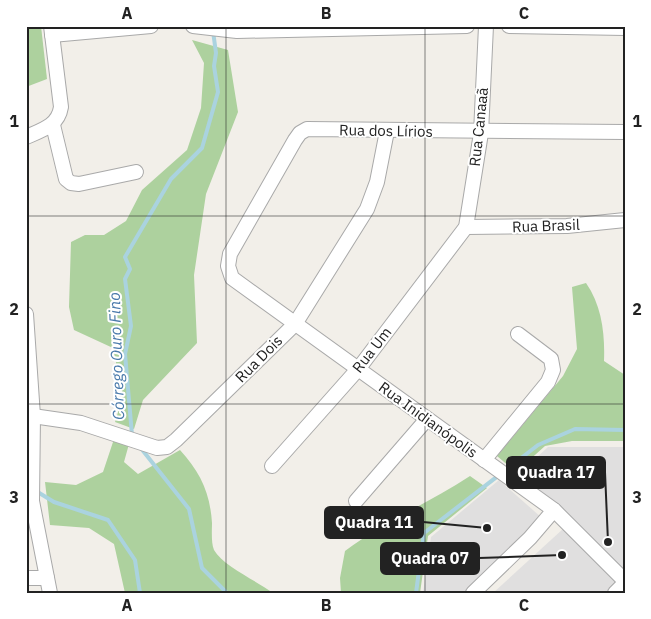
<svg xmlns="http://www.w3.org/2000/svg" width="651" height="619" font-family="'IBM Plex Sans',sans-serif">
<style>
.residential{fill:#e0dfdf}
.forest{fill:#add19e}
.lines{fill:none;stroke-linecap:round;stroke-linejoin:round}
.stream{stroke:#aad3df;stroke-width:4}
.street-casing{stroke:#a9a9a9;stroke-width:16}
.street{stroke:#fff;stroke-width:14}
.grid{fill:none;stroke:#222;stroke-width:1;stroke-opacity:0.55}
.labels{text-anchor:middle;stroke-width:4;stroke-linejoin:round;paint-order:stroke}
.street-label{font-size:15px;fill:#222;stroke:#fff}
.water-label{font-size:16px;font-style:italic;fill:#4a7aab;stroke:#fff}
.leader{fill:none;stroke:#222;stroke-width:2}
.callout-dot{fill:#222;stroke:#fff;stroke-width:2}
.callout{fill:#222;stroke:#222;stroke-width:2}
.callout-label{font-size:16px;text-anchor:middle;font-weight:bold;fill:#fff}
.neatline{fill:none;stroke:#222;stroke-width:2}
.grid-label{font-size:16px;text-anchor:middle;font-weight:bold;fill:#222}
</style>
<rect width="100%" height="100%" fill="#f2efe9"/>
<g class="residential">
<polygon points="548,447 625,447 625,575 517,476"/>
<polygon points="499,480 542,518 468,593 423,593 431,537"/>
<polygon points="564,528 617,583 605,593 493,593"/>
</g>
<g class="forest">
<polygon points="26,26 41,26 47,79 26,87"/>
<polygon points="192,40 228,50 238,112 206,194 194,275 197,343 143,400 134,429 115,422 123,396 113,348 74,330 69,307 71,242 85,235 104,235 126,221 142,190 187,150 201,108 204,63"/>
<path d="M 586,283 C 602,306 605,334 604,361 L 625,375 L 625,441 L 572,441 L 545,446 L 516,472 L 497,456 L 563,376 L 577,349 L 572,287 Z"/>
<path d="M 114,439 L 129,444 L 124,462 L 138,474 L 180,450 C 200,472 210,492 212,523 C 212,530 211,543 214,550 C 223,566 257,581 273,593 L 125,593 L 114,544 L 89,528 L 50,525 L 45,482 L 76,485 L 103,472 Z"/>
<path d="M 470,476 L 487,488 L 428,536 L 420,593 L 341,593 L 340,578 L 345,551 C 384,522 430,502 470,476 Z"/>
</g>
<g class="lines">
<g class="stream">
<polyline points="132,435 125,354 131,326 125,279 130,269 125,257 171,179 202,148 218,92 214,66 216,53 213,31"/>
<polyline points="140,447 189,509 202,568 227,593"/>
<polyline points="36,491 54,502 108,520 135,560 140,593"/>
<polyline points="416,593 424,533 538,445 575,429 625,430"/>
</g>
<g class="street-casing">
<g id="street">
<polyline points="193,26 237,31 467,26"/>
<polyline points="509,26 625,28"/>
<polyline points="52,35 151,26"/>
<polyline points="53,125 66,179 71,183 79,184 136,172"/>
<polyline points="625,132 307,129 300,133 295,140 230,254 228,266 232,278 554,510 625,581"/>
<path d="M 26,137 C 42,130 58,126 61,107 L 51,26"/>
<polyline points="466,227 567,226 625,220"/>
<polyline points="26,314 33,416 32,501 50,593"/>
<polyline points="26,415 81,423 157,448 167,447 176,440 295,324 367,209 377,182 387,131"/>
<polyline points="484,460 548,382 553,370 551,359 518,334"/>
<polyline points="272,466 359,368 466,227 481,133 486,26"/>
<polyline points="356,501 427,419"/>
<polyline points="26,578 47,578"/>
<polyline points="473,593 530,538 554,510"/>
<polyline points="615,593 625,583"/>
</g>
</g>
<use href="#street" class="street"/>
</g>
<path class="grid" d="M 226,26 L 226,593M 425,26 L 425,593M 26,216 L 625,216M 26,404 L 625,404"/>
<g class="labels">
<g class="street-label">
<text transform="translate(479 127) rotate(-84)" y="5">Rua Canaaã</text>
<text transform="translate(386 131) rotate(1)" y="5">Rua dos Lírios</text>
<text transform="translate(546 226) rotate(-2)" y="5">Rua Brasil</text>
<text transform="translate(372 350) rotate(-52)" y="5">Rua Um</text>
<text transform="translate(259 359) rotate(-45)" y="5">Rua Dois</text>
<text transform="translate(428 420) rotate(36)" y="5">Rua Inidianópolis</text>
</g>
<g class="water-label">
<text transform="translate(116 356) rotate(-92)" y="6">Córrego Ouro Fino</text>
</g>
</g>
<path class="leader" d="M608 542L605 472M487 528L423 522M562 555L479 558"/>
<g class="callout-dot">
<circle cx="608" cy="542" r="5"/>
<circle cx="487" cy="528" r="5"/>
<circle cx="562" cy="555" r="5"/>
</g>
<g class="callout">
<rect x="507" y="457" width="98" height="31" rx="5"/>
<rect x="325" y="507" width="98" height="31" rx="5"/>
<rect x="381" y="543" width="98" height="31" rx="5"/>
</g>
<g class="callout-label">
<text x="556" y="478">Quadra 17</text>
<text x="374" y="528">Quadra 11</text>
<text x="430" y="564">Quadra 07</text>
</g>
<rect width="651" height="619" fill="none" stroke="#ffffff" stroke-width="55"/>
<rect x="28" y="28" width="596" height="564" class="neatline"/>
<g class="grid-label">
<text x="127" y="19">A</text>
<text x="326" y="19">B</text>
<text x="524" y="19">C</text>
<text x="14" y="127">1</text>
<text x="637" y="127">1</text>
<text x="14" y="315">2</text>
<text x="637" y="315">2</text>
<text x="14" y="503">3</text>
<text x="637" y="503">3</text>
<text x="127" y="611">A</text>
<text x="326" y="611">B</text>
<text x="524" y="611">C</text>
</g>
</svg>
